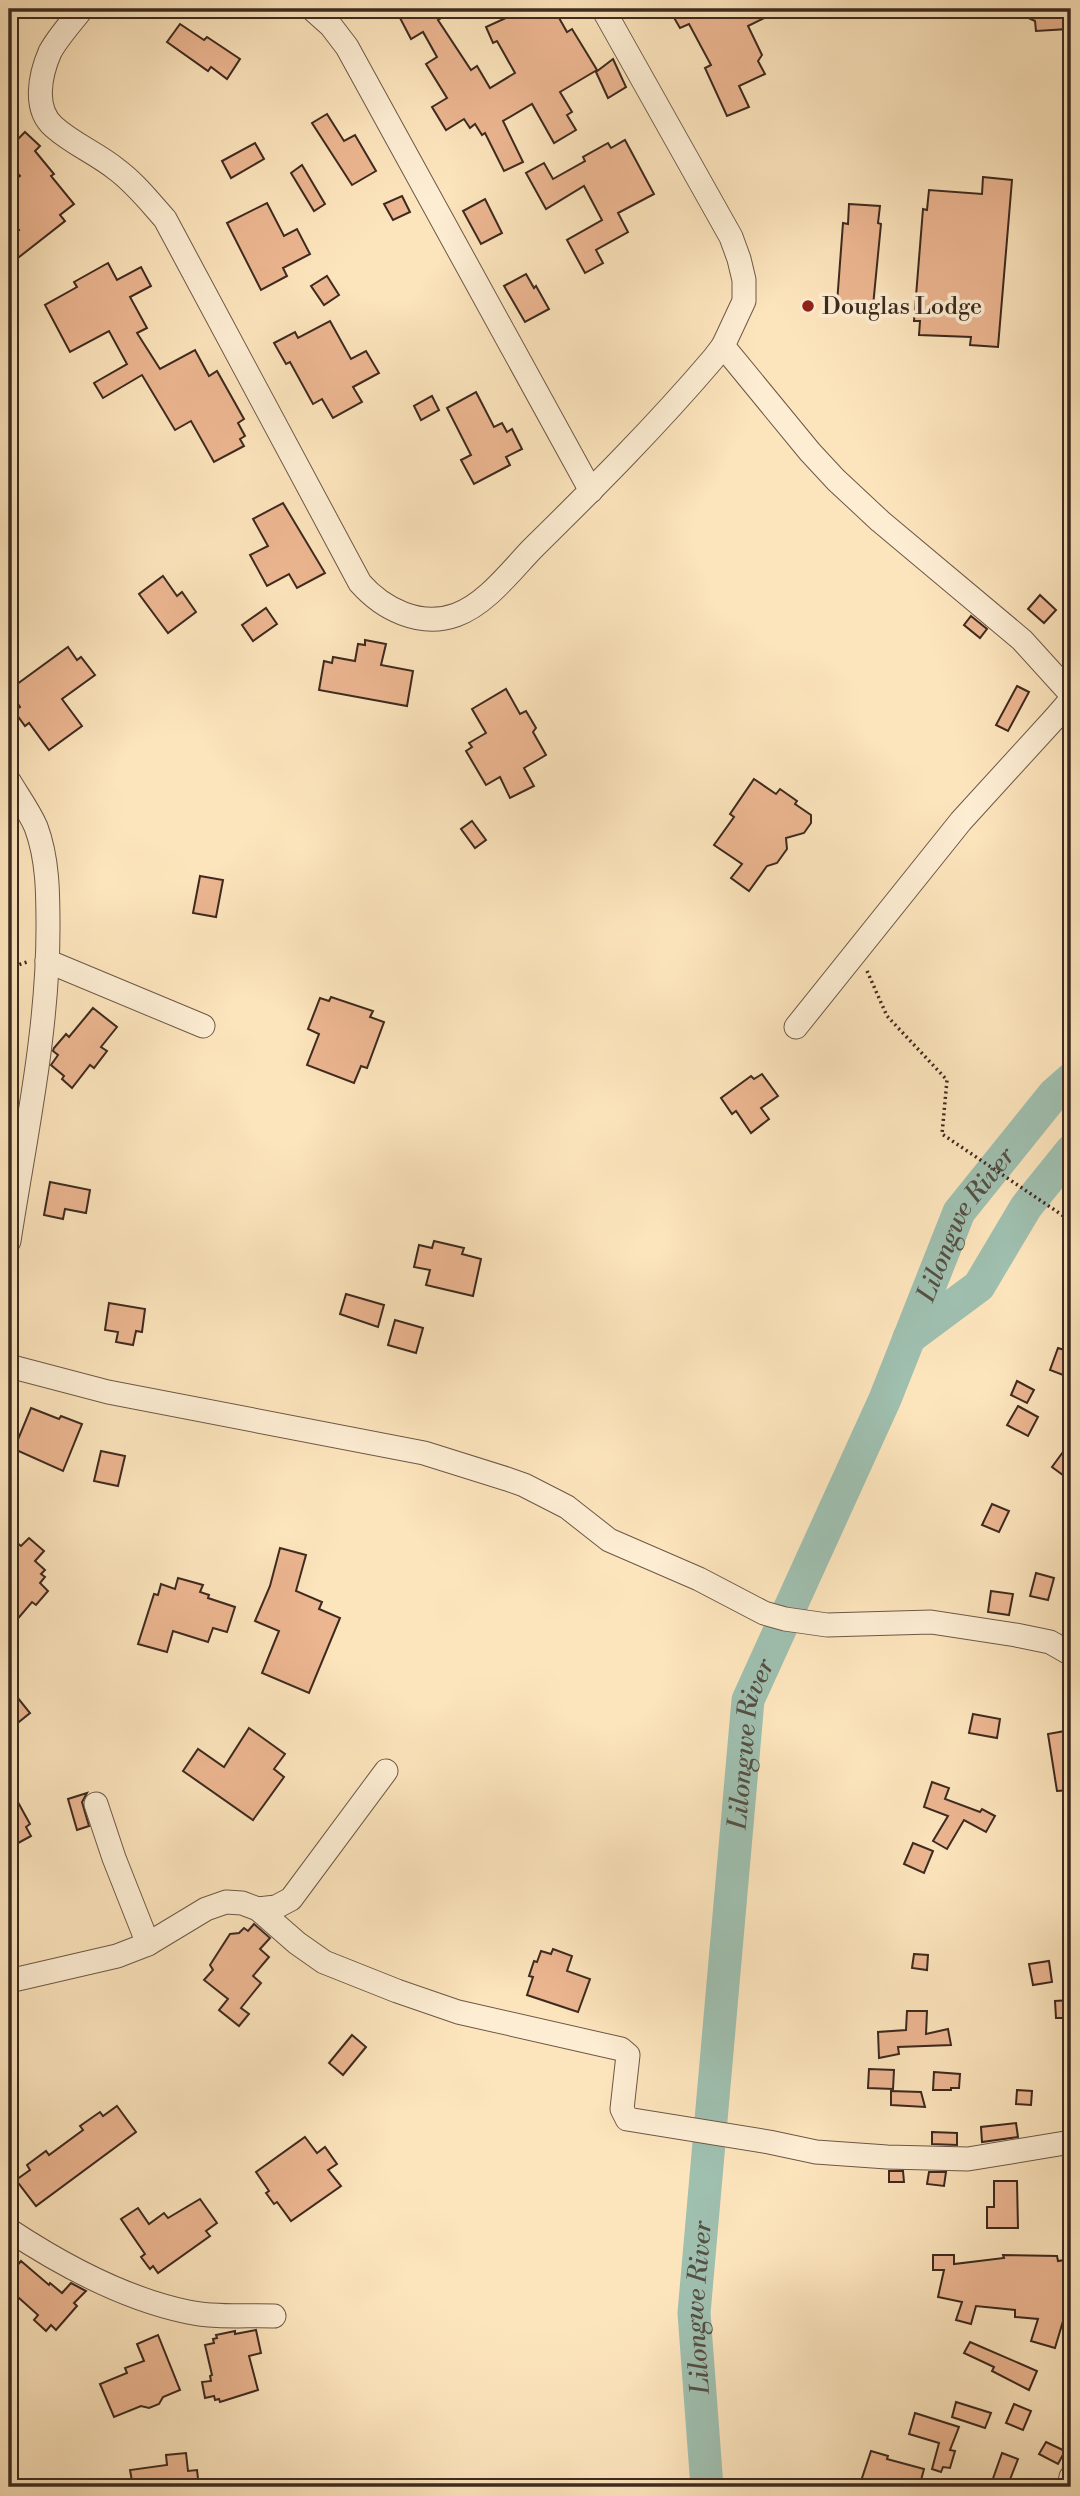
<svg xmlns="http://www.w3.org/2000/svg" width="1080" height="2496" font-family="'Libre Bodoni',serif">
<style>
.lines{fill:none;stroke-linecap:round;stroke-linejoin:round}
.river{stroke:#9fbfaf;stroke-width:33}
.building{fill:#ecb691;stroke:#3d2a1f;stroke-width:2}
.minor-casing{stroke:#6d5846;stroke-width:25}
.path{stroke:#3d2a1f;stroke-width:3.5;stroke-dasharray:2 3.5;stroke-linecap:butt}
.minor{stroke:#fdedd3;stroke-width:23}
.poi-dot{fill:#8f2418;stroke:#fdedd3;stroke-width:2.5}
.labels{text-anchor:middle;stroke-width:7;stroke-linejoin:round;paint-order:stroke}
.poi-label{font-size:24px;fill:#3d2a1f;stroke:#fdedd3;text-anchor:start}
.water-label{font-size:26px;font-style:italic;fill:#564f43;stroke:#fdedd3}
</style>
<rect width="100%" height="100%" fill="#fce4bc"/>
<filter id="stains"><feTurbulence type="fractalNoise" baseFrequency=".00286" numOctaves="4"/><feColorMatrix values="0 0 0 0 .2 0 0 0 0 .09 0 0 0 0 .02 0 0 0 .5 -.17"/></filter>
<radialGradient id="worn" r=".72"><stop offset=".6" stop-color="#630" stop-opacity="0"/><stop offset="1" stop-color="#630" stop-opacity=".3"/></radialGradient>
<g class="lines">
<g class="river">
<polyline points="909,1338 979,1286 1026,1207 1071,1151"/>
<path id="s1" d="M 707,2487 L 694,2313 L 748,1700 L 885,1399 L 959,1212 L 1054,1094 L 1071,1079"/>
</g>
</g>
<g class="building">
<polygon points="400,9 457,9 438,20 471,70 477,66 490,88 515,73 497,41 493,43 486,27 508,17 503,9 554,9 567,32 572,29 597,70 560,92 572,112 567,115 576,130 554,143 532,104 503,121 523,162 504,171 485,133 482,135 475,124 470,128 464,119 446,130 432,107 447,98 426,64 437,57 423,32 411,39 400,18 404,16"/>
<polygon points="669,9 783,9 748,26 762,55 758,61 765,74 739,86 749,107 727,116 705,68 711,65 689,24 680,28"/>
<polygon points="1009,9 1067,9 1068,29 1036,31 1035,21"/>
<polygon points="180,24 204,40 207,37 240,59 227,79 211,67 208,71 167,42"/>
<polygon points="613,59 626,87 608,98 596,72"/>
<polygon points="327,114 344,141 355,135 376,171 352,185 312,123"/>
<polygon points="25,132 40,146 35,151 54,174 51,176 74,204 60,215 65,221 9,265 9,238 19,230 9,218 9,185 20,176 9,164 9,148"/>
<polygon points="625,140 654,194 618,213 628,232 596,250 603,263 585,273 567,240 602,220 584,186 546,209 526,173 544,163 553,179 585,161 583,157 608,143 611,148"/>
<polygon points="255,143 264,159 231,178 222,161"/>
<polygon points="302,165 325,204 314,211 291,173"/>
<polygon points="983,177 1012,180 998,347 970,345 971,337 919,335 920,321 914,321 923,209 927,210 929,190 982,194"/>
<polygon points="402,196 410,212 393,220 384,204"/>
<polygon points="485,199 502,233 481,244 463,211"/>
<polygon points="267,203 284,236 297,229 310,254 283,268 287,276 261,290 227,223"/>
<polygon points="849,204 880,206 878,223 881,224 873,306 837,303 843,223 848,224"/>
<polygon points="108,263 117,280 141,267 151,286 130,297 147,328 137,333 160,369 195,350 209,376 217,371 244,419 238,423 245,436 240,439 244,446 214,462 191,421 175,430 142,375 103,398 94,383 127,364 109,331 70,352 45,305 77,287 74,282"/>
<polygon points="526,274 534,288 536,286 549,309 525,322 504,286"/>
<polygon points="327,276 339,295 324,305 311,286"/>
<polygon points="330,321 351,359 366,351 379,373 353,387 362,402 333,418 322,399 313,404 290,362 286,364 274,343 295,332 298,338"/>
<polygon points="476,392 494,427 502,423 507,432 512,429 522,449 506,457 510,465 474,484 461,460 471,455 447,408"/>
<polygon points="432,396 439,410 421,420 414,406"/>
<polygon points="283,503 325,573 297,588 289,574 267,586 250,555 268,546 253,519"/>
<polygon points="163,576 177,596 182,592 196,612 168,633 139,594"/>
<polygon points="1040,595 1056,610 1044,623 1028,609"/>
<polygon points="266,608 277,624 253,641 242,625"/>
<polygon points="971,616 987,629 980,638 964,625"/>
<polygon points="365,640 386,644 381,665 413,671 407,706 319,690 324,661 332,663 333,657 355,661 358,644 365,645"/>
<polygon points="68,647 77,660 81,657 95,675 62,699 82,726 49,750 29,723 25,726 14,711 20,707 9,690"/>
<polygon points="1017,686 1029,692 1008,731 996,725"/>
<polygon points="506,689 520,714 526,711 536,728 533,732 546,755 524,768 534,786 510,798 500,777 486,785 466,751 472,747 469,743 486,733 472,709"/>
<polygon points="754,779 776,794 780,789 797,801 795,804 811,815 811,823 804,833 786,838 787,849 777,863 767,866 749,891 731,878 742,864 714,845 734,817 730,814"/>
<polygon points="472,821 486,840 475,848 461,829"/>
<polygon points="200,876 223,880 216,917 193,913"/>
<polygon points="331,997 373,1011 370,1017 384,1022 367,1068 361,1066 354,1083 307,1065 319,1034 308,1029 320,998 329,1001"/>
<polygon points="93,1008 117,1027 101,1047 107,1051 94,1068 90,1065 72,1088 62,1079 64,1076 51,1065 58,1055 53,1051 54,1048 66,1034 69,1037"/>
<polygon points="762,1074 778,1096 761,1108 769,1119 751,1133 736,1111 732,1114 721,1098 751,1076 754,1079"/>
<polygon points="50,1182 90,1190 86,1213 65,1209 63,1219 44,1215"/>
<polygon points="434,1241 464,1248 462,1254 481,1259 473,1296 426,1285 430,1270 414,1267 419,1245 432,1248"/>
<polygon points="346,1294 384,1305 378,1327 340,1314"/>
<polygon points="109,1303 145,1309 142,1332 136,1331 133,1345 116,1342 118,1332 105,1330"/>
<polygon points="395,1320 423,1328 416,1353 388,1345"/>
<polygon points="1058,1348 1071,1352 1071,1378 1050,1370"/>
<polygon points="1017,1381 1034,1390 1027,1403 1011,1395"/>
<polygon points="1018,1406 1038,1417 1028,1436 1007,1425"/>
<polygon points="31,1408 59,1419 61,1416 82,1424 63,1471 14,1449"/>
<polygon points="1071,1441 1071,1481 1052,1467"/>
<polygon points="101,1451 125,1456 118,1486 94,1481"/>
<polygon points="992,1504 1009,1511 999,1532 982,1525"/>
<polygon points="29,1538 44,1551 35,1561 45,1570 41,1574 45,1577 40,1583 48,1591 36,1605 32,1602 9,1629 9,1551 16,1542 21,1546"/>
<polygon points="280,1548 306,1555 296,1591 322,1602 319,1609 340,1618 309,1693 262,1673 279,1631 255,1621 270,1586"/>
<polygon points="1036,1573 1054,1578 1048,1600 1030,1596"/>
<polygon points="178,1578 203,1585 200,1592 209,1595 208,1598 235,1607 227,1632 213,1628 208,1642 173,1631 167,1652 138,1644 154,1594 158,1595 161,1584 175,1589"/>
<polygon points="991,1591 1013,1594 1009,1615 988,1612"/>
<polygon points="9,1687 30,1713 9,1730"/>
<polygon points="973,1714 1000,1719 997,1738 969,1733"/>
<polygon points="249,1728 285,1754 274,1769 284,1777 253,1820 183,1771 198,1749 224,1767"/>
<polygon points="1065,1731 1069,1755 1071,1790 1057,1791 1048,1734"/>
<polygon points="932,1782 949,1788 945,1799 980,1812 982,1809 995,1816 986,1832 964,1820 947,1849 933,1841 948,1816 924,1807"/>
<polygon points="9,1786 30,1824 26,1827 31,1836 9,1848"/>
<polygon points="87,1793 82,1802 89,1826 77,1830 68,1799"/>
<polygon points="913,1843 933,1851 924,1873 904,1864"/>
<polygon points="254,1924 270,1938 260,1949 269,1957 253,1976 261,1983 241,2008 249,2014 239,2026 219,2010 228,1999 204,1980 213,1970 210,1965 230,1934 239,1933 244,1928 248,1931"/>
<polygon points="553,1949 572,1956 567,1971 590,1979 578,2012 527,1995 533,1977 529,1976 534,1961 537,1962 541,1951 551,1954"/>
<polygon points="914,1954 928,1955 927,1970 912,1968"/>
<polygon points="1049,1961 1052,1982 1033,1985 1029,1964"/>
<polygon points="1071,2000 1071,2018 1056,2018 1055,2001"/>
<polygon points="907,2011 927,2011 926,2034 948,2029 951,2045 898,2047 899,2054 879,2058 878,2032 906,2030"/>
<polygon points="352,2035 366,2047 343,2075 329,2063"/>
<polygon points="869,2069 894,2070 893,2089 868,2088"/>
<polygon points="934,2072 960,2074 959,2088 951,2088 951,2090 933,2090"/>
<polygon points="1017,2090 1032,2091 1031,2105 1016,2104"/>
<polygon points="891,2091 921,2092 925,2107 891,2105"/>
<polygon points="117,2106 136,2132 36,2206 16,2180 30,2170 27,2165 46,2151 49,2155 83,2130 80,2126 100,2112 103,2116"/>
<polygon points="1016,2123 1018,2137 982,2142 981,2127"/>
<polygon points="932,2132 957,2133 957,2145 932,2144"/>
<polygon points="305,2137 317,2153 325,2147 337,2164 328,2170 341,2186 291,2221 277,2202 274,2204 266,2193 269,2191 256,2172"/>
<polygon points="889,2171 903,2171 904,2182 889,2182"/>
<polygon points="929,2172 946,2172 944,2186 927,2184"/>
<polygon points="994,2181 1017,2181 1018,2228 987,2228 987,2207 994,2207"/>
<polygon points="200,2199 217,2223 206,2231 210,2236 158,2273 153,2266 150,2269 141,2257 145,2254 121,2219 138,2208 149,2224 164,2213 168,2218"/>
<polygon points="933,2255 954,2255 954,2264 1004,2258 1003,2255 1057,2256 1058,2261 1071,2259 1071,2311 1066,2311 1055,2348 1031,2341 1038,2319 1015,2317 1015,2310 976,2306 971,2324 956,2320 962,2302 938,2297 944,2270 933,2270"/>
<polygon points="21,2261 49,2285 50,2283 62,2293 71,2283 86,2291 74,2303 77,2306 56,2330 51,2325 46,2331 34,2320 38,2315 9,2289 9,2275"/>
<polygon points="256,2330 261,2353 249,2356 258,2390 220,2402 219,2399 215,2400 214,2396 205,2398 202,2382 211,2381 210,2376 212,2375 205,2345 214,2343 213,2339 217,2338 216,2335 235,2331 235,2334"/>
<polygon points="158,2335 180,2390 163,2397 159,2404 149,2408 141,2406 114,2417 100,2384 127,2373 125,2368 144,2361 137,2344"/>
<polygon points="970,2342 1037,2371 1029,2390 992,2371 994,2367 964,2353"/>
<polygon points="956,2402 991,2413 985,2428 952,2417"/>
<polygon points="1014,2404 1031,2411 1023,2430 1006,2423"/>
<polygon points="915,2413 959,2427 950,2450 955,2451 950,2468 943,2467 941,2472 932,2469 939,2443 909,2434"/>
<polygon points="1046,2442 1065,2451 1058,2464 1039,2454"/>
<polygon points="871,2451 888,2456 887,2459 924,2469 920,2484 910,2482 909,2487 859,2487"/>
<polygon points="186,2453 188,2471 197,2470 199,2487 133,2487 130,2470 167,2465 166,2455"/>
<polygon points="1002,2453 1018,2459 1007,2487 990,2487"/>
</g>
<g class="lines">
<g class="minor-casing">
<g id="minor">
<path d="M 82,9 C 72,22 58,37 50,52 C 40,75 33,109 54,127 C 73,144 96,153 116,169 C 135,183 149,201 165,219 L 360,583 C 383,609 420,628 456,615 C 486,604 510,572 532,549 C 594,488 656,426 713,359 L 723,346 L 744,301 L 744,280 L 739,259 L 731,237 L 603,9"/>
<polyline points="312,9 331,26 347,47 591,491"/>
<polyline points="723,346 810,452 836,480 880,521 1022,640 1071,694 1068,703 1055,718 961,821 796,1027"/>
<path d="M 9,781 C 18,796 29,811 36,827 C 48,859 48,894 48,928 C 48,1033 25,1137 9,1241"/>
<polyline points="47,961 203,1026"/>
<polyline points="9,1366 108,1392 424,1453 507,1479 524,1485 567,1507 609,1540 699,1579 764,1613 785,1619 827,1625 931,1622 1016,1635 1050,1642 1071,1654"/>
<polyline points="96,1804 114,1858 148,1944"/>
<polyline points="258,1909 276,1907 291,1899 386,1771"/>
<polyline points="9,1981 117,1956 148,1944 206,1909 226,1902 242,1903 258,1909 297,1943 324,1962 397,1991 458,2012 621,2049 628,2055 622,2109 627,2119 769,2142 816,2152 887,2157 968,2159 1071,2142"/>
<path d="M 9,2230 C 62,2265 125,2299 188,2312 C 215,2318 246,2315 274,2316"/>
<polyline points="1069,2487 1071,2477"/>
</g>
</g>
<g class="path">
<polyline points="9,968 27,962"/>
<polyline points="867,971 887,1016 947,1080 942,1134 1068,1219 1071,1225"/>
</g>
<use href="#minor" class="minor"/>
</g>
<circle class="poi-dot" cx="808" cy="306" r="7"/>
<g class="labels">
<g class="poi-label">
<text x="822" y="314">Douglas Lodge</text>
</g>
<g class="water-label">
<text dy="9" stroke="none"><textPath href="#s1" startOffset="1314">Lilongwe River</textPath></text>
<text dy="9" stroke="none"><textPath href="#s1" startOffset="747">Lilongwe River</textPath></text>
<text dy="9" stroke="none"><textPath href="#s1" startOffset="180">Lilongwe River</textPath></text>
</g>
</g>
<rect width="1080" height="2496" fill="none" stroke="#fce4bc" stroke-width="35"/>
<rect x="10" y="10" width="1059" height="2475" fill="none" stroke="#3d2a1f" stroke-width="3.5"/>
<rect x="18" y="18" width="1045" height="2461" fill="none" stroke="#3d2a1f" stroke-width="2"/>
<rect width="100%" height="100%" filter="url(#stains)"/>
<rect width="100%" height="100%" fill="url(#worn)"/>
</svg>
